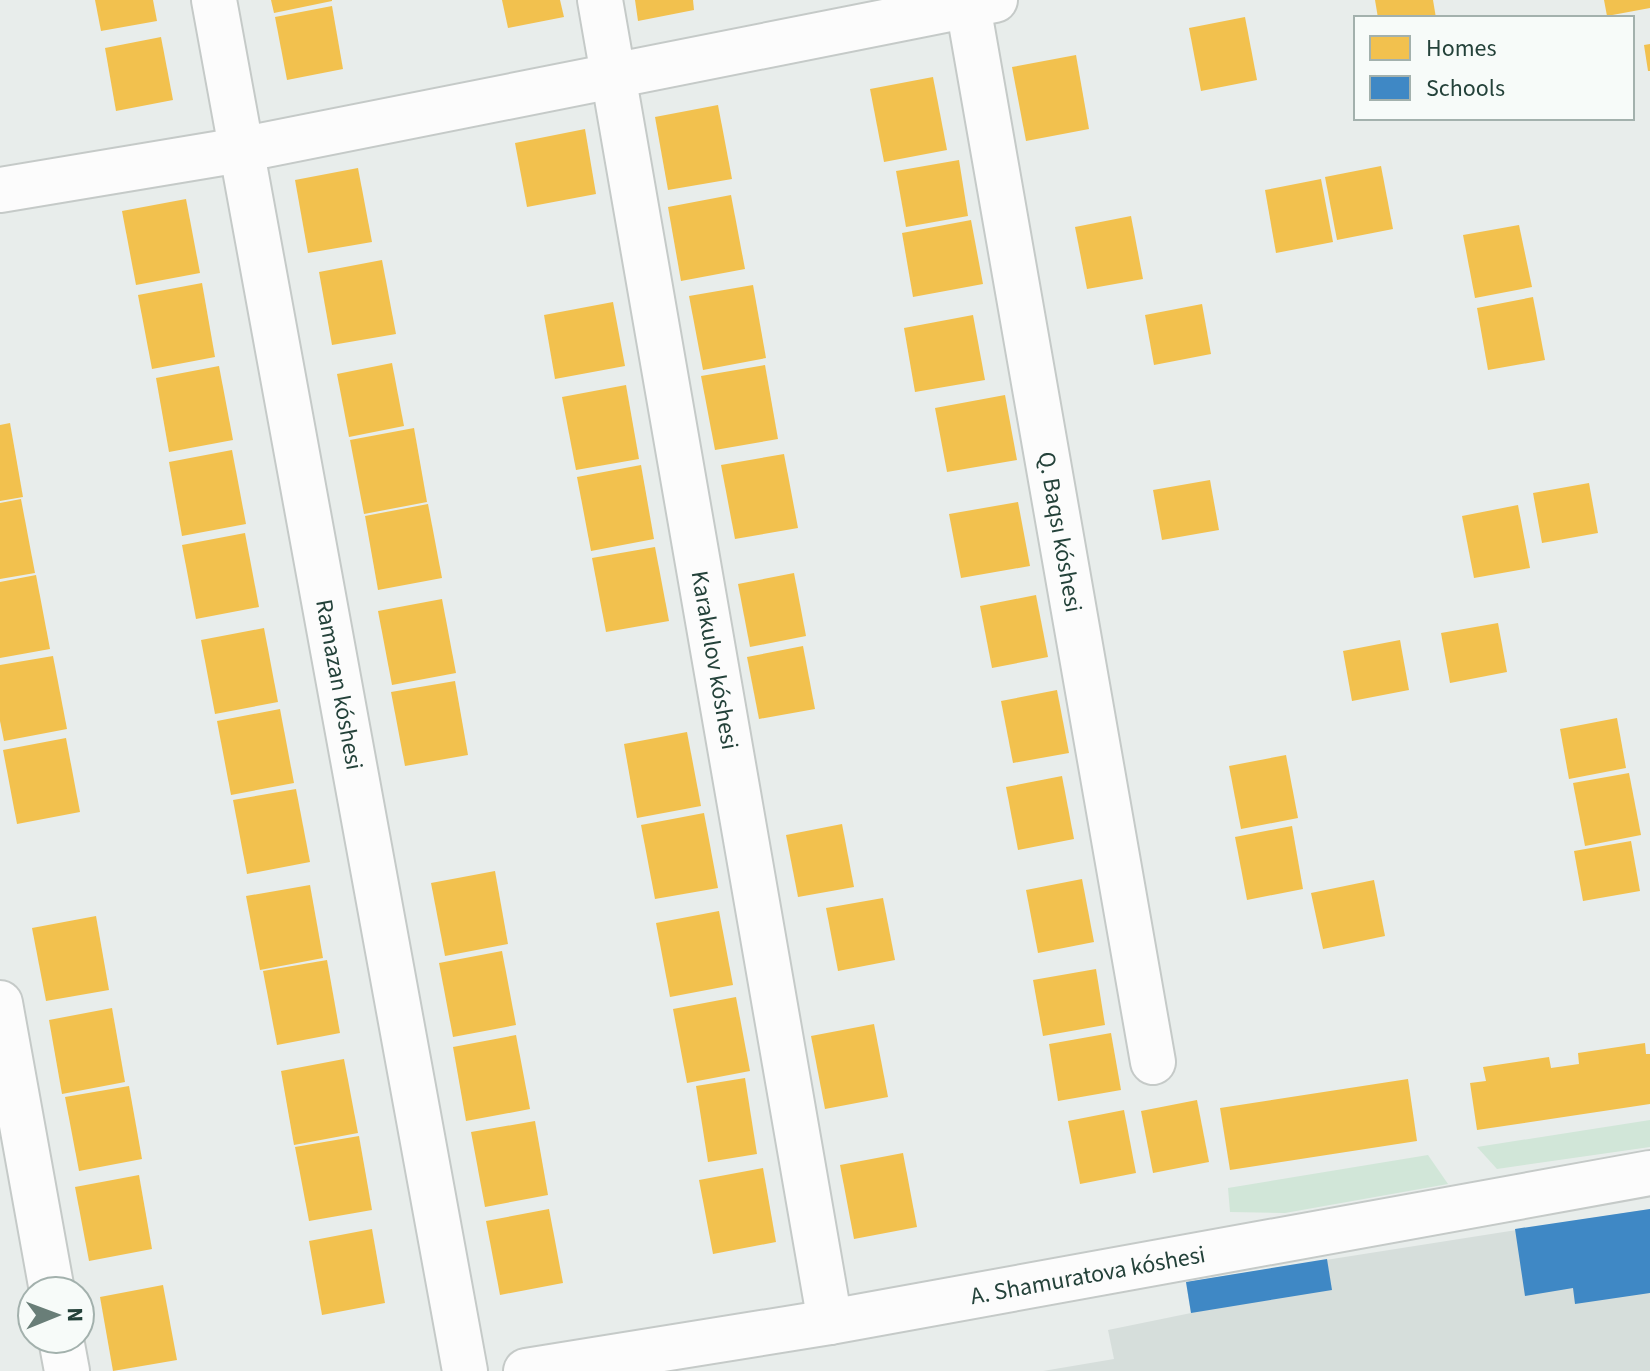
<svg xmlns="http://www.w3.org/2000/svg" width="1650" height="1371" font-family="'Source Sans 3',sans-serif">
<style>
.built{fill:#d6dedb}
.grass{fill:#d1e6d8}
.homes{fill:#f2c14e}
.schools{fill:#3f88c5}
.lines{fill:none;stroke-linecap:round;stroke-linejoin:round}
.minor-casing{stroke:#c5cac8;stroke-width:48}
.minor{stroke:#fcfcfc;stroke-width:44}
.labels{text-anchor:middle;stroke-width:8;stroke-linejoin:round;paint-order:stroke}
.street-label{font-size:24px;fill:#24423a;stroke:#f7fbf9}
</style>
<rect width="100%" height="100%" fill="#e8edeb"/>
<polygon class="built" points="1650,1209 1650,1371 1043,1371 1114,1359 1108,1330 1191,1313 1186,1282"/>
<g class="grass">
<polygon points="1650,1120 1650,1147 1497,1169 1477,1147"/>
<polygon points="1428,1155 1448,1184 1285,1213 1230,1212 1228,1188"/>
</g>
<g class="homes">
<polygon points="95,0 153,0 157,21 101,31"/>
<polygon points="271,0 332,0 332,1 274,13"/>
<polygon points="502,0 560,0 564,17 508,28"/>
<polygon points="635,0 693,0 694,10 638,21"/>
<polygon points="1375,0 1433,0 1436,18 1378,18"/>
<polygon points="1604,0 1650,0 1650,8 1607,16"/>
<polygon points="332,6 343,69 287,80 275,17"/>
<polygon points="1245,17 1257,80 1201,91 1189,28"/>
<polygon points="161,37 173,100 116,111 105,48"/>
<polygon points="1650,44 1650,71 1648,71 1644,45"/>
<polygon points="1076,55 1089,129 1026,141 1012,67"/>
<polygon points="933,77 947,150 884,162 870,89"/>
<polygon points="718,105 732,179 668,190 655,117"/>
<polygon points="585,129 596,194 527,207 515,143"/>
<polygon points="959,160 968,216 906,227 896,171"/>
<polygon points="1381,166 1393,229 1337,240 1325,177"/>
<polygon points="358,168 372,242 308,253 295,180"/>
<polygon points="1321,179 1333,242 1276,253 1265,190"/>
<polygon points="731,195 745,269 681,281 668,207"/>
<polygon points="186,199 200,273 136,285 122,211"/>
<polygon points="1131,216 1143,279 1087,289 1075,227"/>
<polygon points="971,220 983,284 913,297 902,233"/>
<polygon points="1519,225 1532,287 1475,298 1463,235"/>
<polygon points="382,260 396,334 332,345 319,272"/>
<polygon points="202,283 215,357 152,369 138,295"/>
<polygon points="753,285 766,358 703,370 689,296"/>
<polygon points="1533,297 1545,360 1488,370 1477,308"/>
<polygon points="613,302 625,366 555,379 544,315"/>
<polygon points="1202,304 1211,354 1154,365 1145,315"/>
<polygon points="973,315 985,380 915,392 904,328"/>
<polygon points="392,363 404,426 349,437 337,374"/>
<polygon points="765,365 778,439 715,450 701,376"/>
<polygon points="219,366 233,440 169,452 156,378"/>
<polygon points="626,385 639,459 576,470 562,397"/>
<polygon points="1005,395 1017,460 947,472 935,408"/>
<polygon points="10,423 23,497 0,501 0,425"/>
<polygon points="414,428 427,502 364,514 350,440"/>
<polygon points="232,450 246,524 182,536 169,462"/>
<polygon points="784,454 798,528 735,539 721,465"/>
<polygon points="641,465 654,539 591,551 577,477"/>
<polygon points="1210,480 1219,530 1162,540 1153,490"/>
<polygon points="1589,483 1598,533 1542,543 1533,493"/>
<polygon points="21,499 35,573 0,579 0,503"/>
<polygon points="1018,502 1030,566 961,578 949,514"/>
<polygon points="428,504 442,578 378,590 365,516"/>
<polygon points="1518,505 1530,568 1474,578 1462,516"/>
<polygon points="245,533 259,607 196,619 182,545"/>
<polygon points="655,547 669,621 606,632 592,558"/>
<polygon points="794,573 806,636 750,647 738,584"/>
<polygon points="36,575 50,649 0,658 0,582"/>
<polygon points="1036,595 1048,657 992,668 980,606"/>
<polygon points="442,599 456,673 392,685 378,611"/>
<polygon points="1498,623 1507,672 1450,683 1441,633"/>
<polygon points="264,628 278,702 215,714 201,640"/>
<polygon points="1400,640 1409,690 1352,701 1343,651"/>
<polygon points="803,646 815,709 759,719 747,657"/>
<polygon points="53,656 67,729 4,741 0,721 0,665"/>
<polygon points="455,681 468,755 405,766 391,692"/>
<polygon points="1057,690 1069,753 1013,763 1001,701"/>
<polygon points="280,709 294,783 231,795 217,721"/>
<polygon points="1617,718 1626,768 1569,779 1560,729"/>
<polygon points="687,732 701,806 637,818 624,744"/>
<polygon points="66,738 80,812 17,824 3,750"/>
<polygon points="1286,755 1298,818 1241,829 1229,766"/>
<polygon points="1629,773 1641,835 1585,846 1573,783"/>
<polygon points="1062,776 1074,839 1018,850 1006,787"/>
<polygon points="296,789 310,862 247,874 233,800"/>
<polygon points="704,813 718,888 655,899 641,825"/>
<polygon points="842,824 854,887 798,897 786,835"/>
<polygon points="1292,826 1303,889 1247,900 1235,837"/>
<polygon points="1631,841 1640,891 1583,901 1574,851"/>
<polygon points="495,871 508,944 445,956 431,883"/>
<polygon points="1082,879 1094,942 1038,953 1026,890"/>
<polygon points="1374,880 1385,936 1323,949 1311,893"/>
<polygon points="310,885 323,958 260,970 246,896"/>
<polygon points="883,898 895,960 838,971 826,908"/>
<polygon points="719,911 733,985 670,997 656,923"/>
<polygon points="96,916 109,990 46,1001 32,928"/>
<polygon points="502,951 516,1025 453,1037 439,963"/>
<polygon points="327,960 340,1033 277,1045 263,971"/>
<polygon points="1096,969 1105,1025 1043,1036 1033,980"/>
<polygon points="736,997 750,1071 687,1083 673,1009"/>
<polygon points="112,1008 125,1082 62,1094 49,1020"/>
<polygon points="874,1024 888,1097 825,1109 811,1036"/>
<polygon points="1111,1033 1121,1090 1058,1101 1049,1044"/>
<polygon points="516,1035 530,1109 466,1121 453,1047"/>
<polygon points="1645,1043 1646,1054 1650,1054 1650,1104 1477,1130 1470,1083 1486,1081 1483,1067 1549,1057 1551,1068 1579,1064 1578,1053"/>
<polygon points="344,1059 358,1133 294,1145 281,1071"/>
<polygon points="745,1078 757,1154 708,1162 696,1086"/>
<polygon points="1408,1079 1417,1141 1230,1170 1220,1108"/>
<polygon points="129,1086 142,1159 79,1171 65,1097"/>
<polygon points="1197,1100 1209,1162 1153,1173 1141,1111"/>
<polygon points="1124,1110 1136,1173 1080,1184 1068,1121"/>
<polygon points="535,1121 548,1195 485,1207 471,1132"/>
<polygon points="359,1136 372,1210 309,1221 295,1147"/>
<polygon points="903,1153 917,1227 854,1239 840,1165"/>
<polygon points="763,1168 776,1242 713,1254 699,1180"/>
<polygon points="139,1175 152,1249 89,1261 75,1187"/>
<polygon points="549,1209 563,1283 500,1295 486,1221"/>
<polygon points="372,1229 385,1303 322,1315 309,1241"/>
<polygon points="163,1285 177,1360 113,1371 100,1297"/>
</g>
<g class="schools">
<polygon points="1650,1209 1650,1293 1575,1304 1573,1288 1525,1296 1515,1229"/>
<polygon points="1327,1259 1332,1290 1191,1313 1186,1282"/>
</g>
<g class="lines">
<g class="minor-casing">
<g id="minor">
<path id="s1" d="M 214,0 L 465,1371"/>
<path id="s2" d="M 600,0 L 830,1322"/>
<path id="s3" d="M 967,0 L 1153,1062"/>
<polyline points="0,190 240,150 995,0"/>
<polyline points="0,1003 52,1291"/>
<polyline points="61,1339 67,1371"/>
<path id="s4" d="M 526,1371 L 830,1322 L 1650,1173"/>
</g>
</g>
<use href="#minor" class="minor"/>
</g>
<g class="labels">
<g class="street-label">
<text dy="8" stroke="none"><textPath href="#s3" startOffset="540">Q. Baqsı kóshesi</textPath></text>
<text dy="8" stroke="none"><textPath href="#s2" startOffset="670">Karakulov kóshesi</textPath></text>
<text dy="8" stroke="none"><textPath href="#s1" startOffset="696">Ramazan kóshesi</textPath></text>
<text dy="8" stroke="none"><textPath href="#s4" startOffset="570">A. Shamuratova kóshesi</textPath></text>
</g>
</g>
<rect x="1354" y="16" width="280" height="104" fill="#f7fbf9" stroke="#a3b1ad" stroke-width="2"/>
<rect x="1370" y="36" width="40" height="24" fill="#f2c14e" stroke="#a3b1ad" stroke-width="2"/>
<text x="1426" y="56" font-size="24" fill="#24423a">Homes</text>
<rect x="1370" y="76" width="40" height="24" fill="#3f88c5" stroke="#a3b1ad" stroke-width="2"/>
<text x="1426" y="96" font-size="24" fill="#24423a">Schools</text>
<g transform="translate(56 1315) rotate(89)"><circle r="38" fill="#f7fbf9" stroke="#a3b1ad" stroke-width="2"/>
<path d="M0-6L14 30L0 20L-14 30Z" fill="#697e78"/>
<text y="-12" font-size="22" font-weight="bold" text-anchor="middle" fill="#24423a">N</text>
</g>
</svg>
